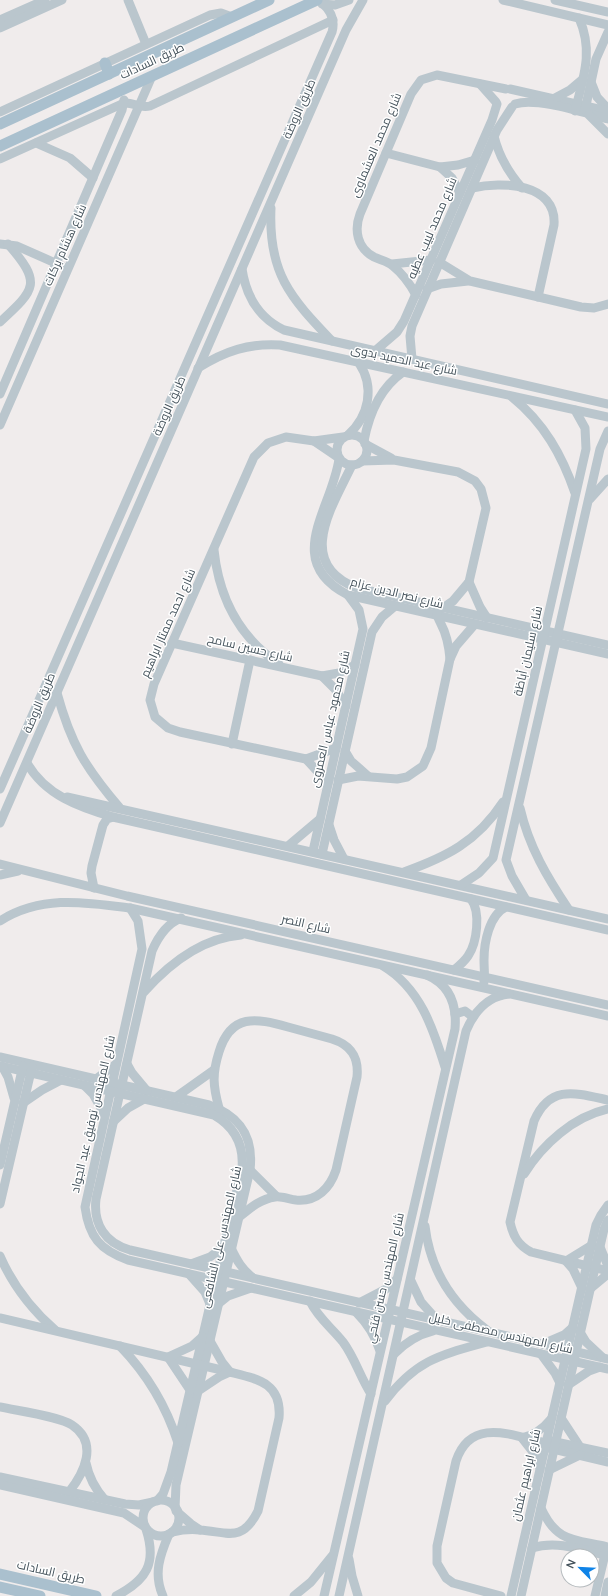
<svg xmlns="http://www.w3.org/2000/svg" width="608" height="1596" font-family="Mulish,Cairo,sans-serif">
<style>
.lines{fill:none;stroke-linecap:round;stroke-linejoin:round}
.minor{stroke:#bac6cd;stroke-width:9}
.major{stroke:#aac0ce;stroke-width:11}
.labels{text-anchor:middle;stroke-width:3;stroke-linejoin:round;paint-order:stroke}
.street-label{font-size:12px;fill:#44525b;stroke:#fff}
</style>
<rect width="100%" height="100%" fill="#f0ecec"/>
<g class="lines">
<g class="minor">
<polyline points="128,0 146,44"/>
<polyline points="503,0 608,25"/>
<polyline points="555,0 608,12"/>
<polyline points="322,4 335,5 349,0"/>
<polyline points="0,20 45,0"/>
<polyline points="0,28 62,0"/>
<polyline points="591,82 597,97 608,109"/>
<polyline points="480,84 496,102"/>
<polyline points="510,89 608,111"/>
<polyline points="555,98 570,90 583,79"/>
<path d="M 515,104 C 537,97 584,113 608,119"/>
<polyline points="585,110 596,59 608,32"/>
<path d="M 575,111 C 583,78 594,52 579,18"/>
<polyline points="0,112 210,15 221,13 232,17"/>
<polyline points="589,115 608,134"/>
<path d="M 494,136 C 499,157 508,172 522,188"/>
<polyline points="36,143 70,158 93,178"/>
<polyline points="386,153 440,167 458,165 475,160"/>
<path d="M 0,159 L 124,103 C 134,102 139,109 150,106 L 333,20"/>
<polyline points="440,167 452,178 460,193"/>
<path d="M 472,188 C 502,181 557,183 554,225 L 538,297"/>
<path d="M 271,208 C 268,273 290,297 332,341"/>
<polyline points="0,244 17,246 62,266"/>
<polyline points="439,262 470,281 581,307 594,308 608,304"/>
<polyline points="392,264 431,260"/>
<path d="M 242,269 C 246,296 259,318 284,330 L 608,404"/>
<polyline points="427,289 441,284 468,281"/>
<path d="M 416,295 C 410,284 403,274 393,266 C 388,261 380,260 374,257 C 357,248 354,230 360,214 L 411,94 L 421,80 L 437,75 L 506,89"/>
<path d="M 0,322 C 36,289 42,283 8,244"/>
<polyline points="375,351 397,332 404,321 492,120 497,104"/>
<polyline points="412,359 410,336 412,326 497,130 512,107"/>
<path d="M 198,368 C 225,351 249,343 280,345 L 608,417"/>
<polyline points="0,394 122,110 124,100"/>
<path d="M 512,397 C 544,423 562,455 575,493"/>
<polyline points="0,425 152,76"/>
<circle cx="352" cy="450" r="15"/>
<path d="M 348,435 C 369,416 375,387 359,363"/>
<polyline points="314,441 339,458"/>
<path d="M 364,441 C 369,414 380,388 403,372"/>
<polyline points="365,444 391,458"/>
<path d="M 339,459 C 332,509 282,561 348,595 L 608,654"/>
<polyline points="362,461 394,460 458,472 475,481 481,489 486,508 469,582 453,601 443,608"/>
<path d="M 352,465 C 332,507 294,564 357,588 L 608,645"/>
<polyline points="590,499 608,479"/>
<path d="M 214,550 C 219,598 239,637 279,664"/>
<polyline points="469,582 480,607 487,618"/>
<path d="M 437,611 C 436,616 439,619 441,624 C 447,635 449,647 450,659"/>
<polyline points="172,643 322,676 339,673 355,665"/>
<polyline points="322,676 335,689 346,706"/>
<path d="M 57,693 C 71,744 85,767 119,807"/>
<polyline points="232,744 250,660"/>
<polyline points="336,748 306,759 180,732 168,728 155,717 150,700 154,684 254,457 268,443 286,437 314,441 343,437"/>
<polyline points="345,751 351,761 368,776"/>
<polyline points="306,759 328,783"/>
<path d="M 27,763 C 45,795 79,807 113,817 L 608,930"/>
<polyline points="338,780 358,776 397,779 407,777 423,766 431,748 450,659 456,646 475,624"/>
<path d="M 0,789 L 332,32 C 335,21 332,12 323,4"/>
<polyline points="67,797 608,919"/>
<path d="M 520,808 C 529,847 547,877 569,910"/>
<polyline points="0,823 346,30 363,0"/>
<polyline points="329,825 334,840 344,859"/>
<polyline points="288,846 320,819"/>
<polyline points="313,851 363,629 359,610 348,595"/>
<polyline points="322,854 372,632 382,617 395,606"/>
<polyline points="0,864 127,896 608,1005"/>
<path d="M 404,872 C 446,857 477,842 503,802"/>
<polyline points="0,875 18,871"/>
<polyline points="461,885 479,873 493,858 586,449 585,428 575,410"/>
<polyline points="94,888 91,873 92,866 103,825 107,819 113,817"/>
<polyline points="526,900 512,876 506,860 600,449 608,431"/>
<path d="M 130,908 L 138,921 L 142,949 L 85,1207 C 89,1237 100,1250 128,1260 L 608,1369"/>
<path d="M 181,918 C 166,924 158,937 152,951 L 96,1199 C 93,1224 105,1243 130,1250 L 608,1359"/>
<path d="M 0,921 C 41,895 84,902 130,908 L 608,1016"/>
<path d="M 383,966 C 420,988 433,1028 445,1067"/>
<path d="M 454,970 C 459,966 464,962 468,956 C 477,943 481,912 471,899"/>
<path d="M 484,982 C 485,975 484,968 484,960 C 484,943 489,915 506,907"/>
<path d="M 144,992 C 169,964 202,938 241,935"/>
<polyline points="455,1014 465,1011 473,1017"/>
<path d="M 0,1057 L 209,1105 C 240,1116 254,1136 250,1170 L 176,1485 L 175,1508"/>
<polyline points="127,1064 132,1073 147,1091"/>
<path d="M 0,1066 L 214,1115 C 235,1127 244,1144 242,1168 L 171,1472 L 163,1494 L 157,1501"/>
<polyline points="2,1066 8,1077 14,1098"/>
<polyline points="96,1079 116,1064"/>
<polyline points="84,1085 93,1094 105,1115"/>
<polyline points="176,1097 214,1070"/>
<path d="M 608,1100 C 576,1093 550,1084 534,1121 L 510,1222 C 513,1236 518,1245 531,1252 L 608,1271"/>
<polyline points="23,1103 42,1090 61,1080"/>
<path d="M 219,1108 C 213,1086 212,1074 219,1052 C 231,1013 256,1018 288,1027 C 303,1031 317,1035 332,1039 C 351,1045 359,1057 357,1077 L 336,1170 C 330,1188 317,1202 296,1200 C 289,1199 281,1196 275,1197 C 260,1199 249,1209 238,1218"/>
<polyline points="113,1122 128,1108 144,1099"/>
<polyline points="0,1165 23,1066"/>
<polyline points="250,1170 276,1196"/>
<path d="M 524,1174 C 543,1144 573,1117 608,1109"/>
<polyline points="0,1204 32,1067"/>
<path d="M 425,1226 C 430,1269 452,1304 487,1330"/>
<polyline points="600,1247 608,1266"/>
<path d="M 231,1248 C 237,1261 242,1269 253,1278"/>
<path d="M 0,1256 C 13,1286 31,1309 55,1330"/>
<polyline points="191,1264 210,1257 223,1247"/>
<polyline points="189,1274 205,1292 210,1304"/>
<polyline points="411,1281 421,1302 437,1320"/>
<polyline points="582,1288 573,1269 566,1261 592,1245"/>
<polyline points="591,1288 608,1274"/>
<path d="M 310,1301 C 318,1318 332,1328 343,1342 C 355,1358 360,1377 371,1394"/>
<polyline points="359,1303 386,1289 397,1279"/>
<polyline points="218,1304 228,1296 251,1288"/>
<path d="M 356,1312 C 368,1324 375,1335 380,1351"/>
<path d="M 0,1318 L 230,1372 C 258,1379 282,1383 279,1418 L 258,1511 C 242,1543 228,1532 200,1530 C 191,1529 181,1530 172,1532"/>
<polyline points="580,1332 586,1342 602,1357"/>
<polyline points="543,1344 564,1335 573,1327"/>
<path d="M 120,1346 C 148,1375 166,1405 178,1443"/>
<path d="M 394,1354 C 406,1342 417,1335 433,1331"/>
<polyline points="541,1354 555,1373 560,1383"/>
<polyline points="568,1385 589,1371 600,1367"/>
<polyline points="190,1390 168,1357 192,1346 202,1337"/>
<polyline points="198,1391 219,1377 230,1372 222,1362 210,1341"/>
<path d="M 385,1401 C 416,1360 440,1355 487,1342"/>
<path d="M 0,1407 C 18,1411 58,1416 72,1425 C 99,1443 84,1473 69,1492"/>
<polyline points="561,1418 580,1447"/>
<polyline points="551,1441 608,1453"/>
<polyline points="549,1448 608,1462"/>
<path d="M 86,1463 C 89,1478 95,1489 105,1500"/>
<path d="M 540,1468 L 533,1452 L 522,1438 C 535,1435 543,1429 551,1419"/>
<polyline points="549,1470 580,1455"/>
<polyline points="0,1477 125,1504 139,1505 153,1502"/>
<polyline points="0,1485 124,1513 145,1527"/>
<circle cx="161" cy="1518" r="18"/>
<path d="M 541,1508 C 557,1543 574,1539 608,1547"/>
<polyline points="176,1511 191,1524 200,1530"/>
<path d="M 532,1548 C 557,1540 583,1550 608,1556"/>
<polyline points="349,1559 352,1576 358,1596"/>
<path d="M 116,1596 C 147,1580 157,1563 146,1529"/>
<path d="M 163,1596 C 153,1574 160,1555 169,1534"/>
<polyline points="294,1596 311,1582 332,1556"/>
<path d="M 324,1596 L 455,1029 C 457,1005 450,985 427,975"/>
<path d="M 339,1596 L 466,1031 C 474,1012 488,996 509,994"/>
<path d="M 501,1596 L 453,1583 L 446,1578 L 437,1563 L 437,1546 L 456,1461 C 471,1416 513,1436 546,1443"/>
<polyline points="511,1596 596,1225 601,1215 608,1205"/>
<polyline points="521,1596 595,1268 604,1229 608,1220"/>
<polyline points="595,1596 606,1550"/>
<polyline points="605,1596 608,1582"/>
</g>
<g class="major">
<polyline points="105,63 109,74"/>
<polyline points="0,124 269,0"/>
<polyline points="0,146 317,0"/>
<polyline points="0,1574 96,1596"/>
<polyline points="0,1587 40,1596"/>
</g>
</g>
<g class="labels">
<g class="street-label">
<text transform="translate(152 61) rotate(-25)" y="4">طريق السادات</text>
<text transform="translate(299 109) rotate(-66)" y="4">طريق الروضة</text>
<text transform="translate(376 145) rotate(-67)" y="4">شارع محمد العشماوى</text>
<text transform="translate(432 228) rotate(-67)" y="4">شارع محمد لبيب عطيه</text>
<text transform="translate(65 245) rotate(-66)" y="4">شارع هشام بركات</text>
<text transform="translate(404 360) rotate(12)" y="4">شارع عبد الحميد بدوى</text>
<text transform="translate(169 406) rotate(-66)" y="4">طريق الروضة</text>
<text transform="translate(397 593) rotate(14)" y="4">شارع نصر الدين عزام</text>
<text transform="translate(168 623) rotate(-66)" y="4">شارع احمد ممتاز ابراهيم</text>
<text transform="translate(250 648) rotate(13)" y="4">شارع حسين سامح</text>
<text transform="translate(528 651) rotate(-77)" y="4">شارع سليمان أباظة</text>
<text transform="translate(39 703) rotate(-67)" y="4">طريق الروضة</text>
<text transform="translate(330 719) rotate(-77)" y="4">شارع محمود عباس العمروى</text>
<text transform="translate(306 924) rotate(13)" y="4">شارع النصر</text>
<text transform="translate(93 1114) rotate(-77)" y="4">شارع المهندس توفيق عبد الجواد</text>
<text transform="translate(221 1237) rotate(-77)" y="4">شارع المهندس على الشافعى</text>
<text transform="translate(385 1278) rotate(-77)" y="4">شارع المهندس حسن فتحي</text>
<text transform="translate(501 1333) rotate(13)" y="4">شارع المهندس مصطفى خليل</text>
<text transform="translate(526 1475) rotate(-77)" y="4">شارع ابراهيم عثمان</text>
<text transform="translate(51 1572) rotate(13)" y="4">طريق السادات</text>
</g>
</g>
<g transform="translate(580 1568) rotate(294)"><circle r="19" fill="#ffffff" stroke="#b4babd"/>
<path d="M0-3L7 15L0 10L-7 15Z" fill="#0f83e7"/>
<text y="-6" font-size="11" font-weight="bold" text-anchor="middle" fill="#44525b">N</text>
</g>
</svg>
